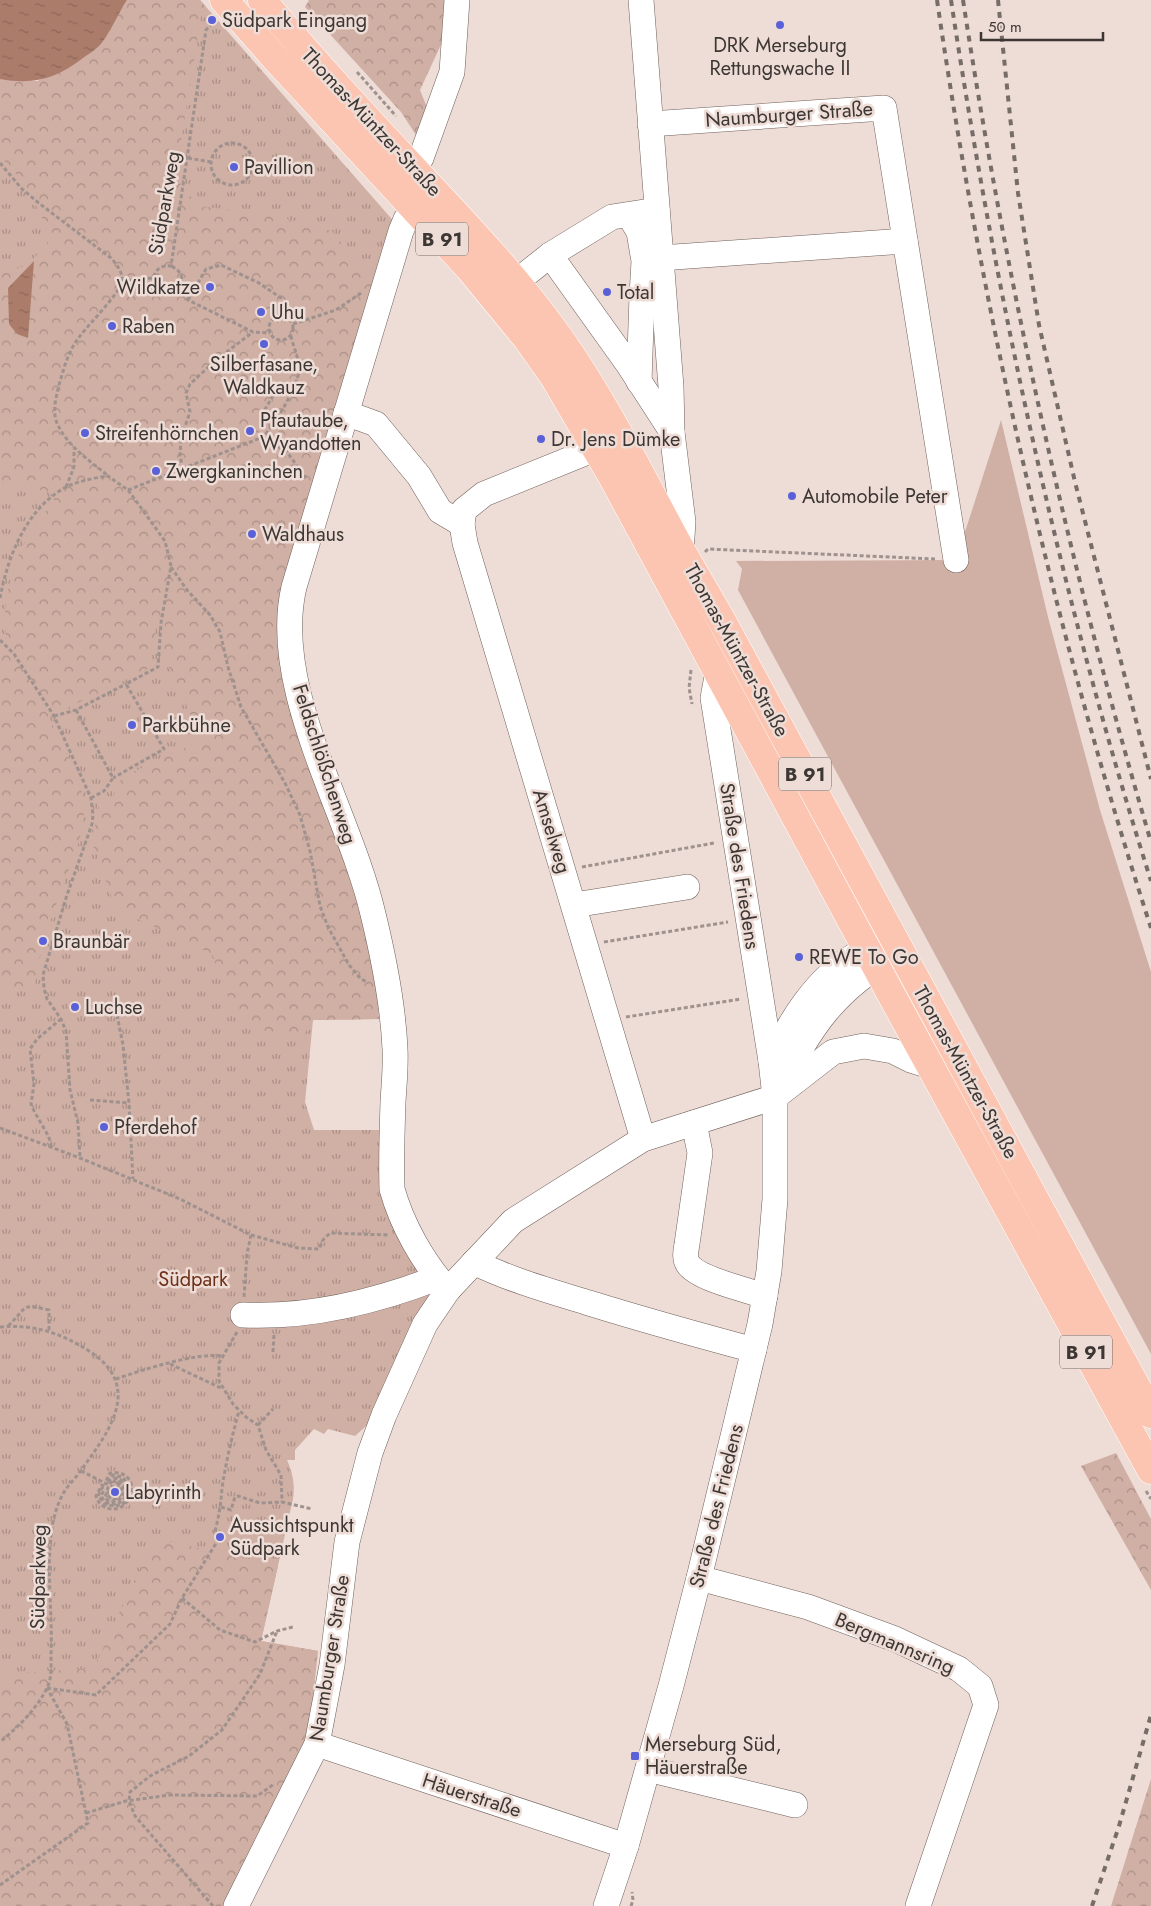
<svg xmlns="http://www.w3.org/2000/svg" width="1151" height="1906" font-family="Jost,sans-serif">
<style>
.grass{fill:url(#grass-tufts)}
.forest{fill:url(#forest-crowns)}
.garden{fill:#d0afa4}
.water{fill:url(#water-ripples)}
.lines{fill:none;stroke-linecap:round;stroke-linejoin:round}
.minor-casing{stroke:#6f605a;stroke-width:26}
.major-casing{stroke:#fff;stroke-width:29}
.path{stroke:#9f928e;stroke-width:3;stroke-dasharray:4 2.5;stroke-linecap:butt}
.minor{stroke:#fff;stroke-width:25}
.major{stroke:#fcc5b2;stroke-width:28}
.rail{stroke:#766c68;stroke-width:4;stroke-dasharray:6 6;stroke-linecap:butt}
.poi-dot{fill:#5a60d7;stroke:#eedcd6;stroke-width:2}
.labels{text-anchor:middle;stroke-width:5;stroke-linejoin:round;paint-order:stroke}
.shield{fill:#eedcd6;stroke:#726865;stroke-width:1}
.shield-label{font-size:19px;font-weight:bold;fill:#3d3734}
.poi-label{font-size:20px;fill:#3d3734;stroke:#eedcd6;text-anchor:start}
.street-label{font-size:20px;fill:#3d3734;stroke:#eedcd6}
.park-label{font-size:20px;fill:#6f3019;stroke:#eedcd6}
</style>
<defs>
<pattern id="grass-tufts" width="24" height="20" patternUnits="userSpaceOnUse" patternTransform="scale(1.25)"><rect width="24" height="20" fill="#d0afa4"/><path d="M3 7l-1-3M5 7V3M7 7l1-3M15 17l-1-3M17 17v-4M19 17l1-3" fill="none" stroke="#aa8f86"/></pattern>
<pattern id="forest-crowns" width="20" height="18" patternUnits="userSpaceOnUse" patternTransform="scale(1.25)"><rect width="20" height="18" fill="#d0afa4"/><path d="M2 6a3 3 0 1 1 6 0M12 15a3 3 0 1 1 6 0" fill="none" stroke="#aa8f86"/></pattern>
<pattern id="water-ripples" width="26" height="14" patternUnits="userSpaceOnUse" patternTransform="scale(1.25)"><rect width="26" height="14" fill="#ac7c6a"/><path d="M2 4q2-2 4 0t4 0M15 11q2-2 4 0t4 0" fill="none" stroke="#8d6658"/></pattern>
</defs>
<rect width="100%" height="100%" fill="#eedcd6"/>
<path class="grass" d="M 127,0 L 200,0 L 397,225 L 281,608 L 279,655 L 379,1019 L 313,1020 L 305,1102 L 314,1130 L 384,1130 L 435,1296 L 376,1417 L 355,1436 L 328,1429 L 324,1434 L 314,1429 L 295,1450 L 295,1460 L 287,1460 C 293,1474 295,1484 293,1499 L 261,1641 L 318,1651 L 0,1906 L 0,79 L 38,81 L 99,46 Z"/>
<g class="forest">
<path d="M 127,0 L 200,0 L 206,7 L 202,11 L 175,178 L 199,206 L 273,215 L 332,231 L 378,288 L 281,608 L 279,655 L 289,695 L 357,888 L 376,964 L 379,1019 L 313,1020 L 299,1043 L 238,1021 L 212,954 L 116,909 L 91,839 L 99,813 L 99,800 L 112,799 L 122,777 L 202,740 L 163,654 L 165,623 L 157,621 L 152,658 L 154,666 L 49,717 C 59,741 78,773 83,798 C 87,824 78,844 69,869 C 56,908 37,949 35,990 L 7,987 L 0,990 L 0,643 L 6,635 C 0,591 22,531 55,502 L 50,492 L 0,483 L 0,273 C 25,271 38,255 52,237 L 25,184 L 0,156 L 0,86 L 1,79 L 38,81 L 99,46 Z"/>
<polygon points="309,0 445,0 445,36 420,90 428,110 418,138 401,112 305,7"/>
<polygon points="1116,1453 1151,1519 1151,1590 1081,1466"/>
<polygon points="154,1538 278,1566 261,1641 318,1651 311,1716 305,1745 225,1906 0,1906 0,1674 94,1668"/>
<polygon points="1151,1779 1151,1906 1111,1906"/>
</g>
<g class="garden">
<polygon points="1001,420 1048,617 1100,810 1151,972 1151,1354 738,590 742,569 736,561 956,560"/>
<polygon points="370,1309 391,1311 389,1331 386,1334 376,1337 368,1329"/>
<path d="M 119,1470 C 146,1483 132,1519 106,1510 C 100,1507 95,1503 94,1496 L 108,1471 Z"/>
</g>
<g class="water">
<path d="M 0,0 L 127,0 C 119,12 108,37 99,46 C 94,51 88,54 83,58 C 56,79 34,85 0,79 Z"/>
<polygon points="34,261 28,338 17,334 9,324 8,288"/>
</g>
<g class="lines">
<g class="minor-casing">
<g id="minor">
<polyline points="641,0 671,387 672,432 683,522 681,551"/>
<polyline points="650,124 884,108 956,560"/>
<polyline points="413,168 421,158 452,72 457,0"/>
<path d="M 415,209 L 406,219 L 401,231 L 294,587 C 270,689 350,814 373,914 C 384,959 393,1003 395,1049 C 396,1066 394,1084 393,1102 C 392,1131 391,1160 392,1189 C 402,1225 423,1262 448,1290"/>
<polyline points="629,215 639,232 644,261 642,296"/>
<polyline points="550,255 628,364 672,432"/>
<polyline points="660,258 905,241"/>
<polyline points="516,282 550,255 612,217 657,210"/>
<polyline points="639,382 642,296 663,296"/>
<polyline points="346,413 376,424 419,476 440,511 462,524"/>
<polyline points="595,449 484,494 464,510 462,524 465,543 643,1139"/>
<polyline points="574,905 687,887"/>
<path d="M 771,1061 C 790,1021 815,980 854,956 C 864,950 875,946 885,941"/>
<path d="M 777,1092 C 810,1027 835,988 901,952"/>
<path d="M 694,1123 L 700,1153 L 687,1244 C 686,1250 684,1258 688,1264 C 698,1279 747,1290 765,1296"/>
<path d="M 474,1262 C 510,1280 550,1291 589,1303 C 644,1320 698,1335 754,1350"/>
<path d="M 243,1315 C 309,1318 375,1302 437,1278"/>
<polyline points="699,1578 808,1607 895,1639 959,1669 980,1686 986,1705 918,1906"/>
<polyline points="317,1744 626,1846"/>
<polyline points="648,1769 795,1805"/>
<polyline points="236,1906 317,1744 332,1665 347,1542 370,1453 384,1415 425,1324 448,1290 513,1221 643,1139 775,1097 833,1052 864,1046 893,1051 911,1060 930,1066"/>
<polyline points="606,1906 626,1846 671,1686 699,1578 760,1324 769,1271 775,1199 775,1097 771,1061 713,698 718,671"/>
</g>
</g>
<g class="major-casing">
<g id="major">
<polyline points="224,0 275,58 469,268 528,340 554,377 613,478 892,996 1151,1470"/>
<path d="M 262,0 C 314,62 369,121 424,180 C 471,230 518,280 558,336 C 606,404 642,478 681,550 C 696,577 713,604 728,632 L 1151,1414"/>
</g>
</g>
<g class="path">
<polyline points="357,72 396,116"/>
<circle cx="232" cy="164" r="21"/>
<polyline points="188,158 211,162"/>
<path d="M 0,163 L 22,189 L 40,204 L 111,258 C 117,265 123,272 122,282 C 119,294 89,324 80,336 C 68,351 64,368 59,385 C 56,398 52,411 57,423 C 67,446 89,460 107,475"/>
<path d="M 153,278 C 157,312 202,281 171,266"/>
<path d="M 122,281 L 153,278 C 156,269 161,265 171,266 L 206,30 L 214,21"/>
<polyline points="176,290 188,300 253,332 270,333"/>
<polyline points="188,300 206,269 221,265 259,283 281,298 283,316"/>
<circle cx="281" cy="328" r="12"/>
<polyline points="293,324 336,310 361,293"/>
<path d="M 291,336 C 293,346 300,361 299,371 C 296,390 276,422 263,437 L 287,452 L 306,478"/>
<polyline points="271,428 264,411 276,391 292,389"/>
<polyline points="183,469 180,456 181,438 190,412 186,393 190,384 216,360 253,332"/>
<polyline points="66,487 74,467 74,449"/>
<polyline points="128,490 263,437"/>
<polyline points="705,552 708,549 935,559"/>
<polyline points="171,567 187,590 210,615 220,632 228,667 241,707 285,783 300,815 310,851 320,906 328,927 349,965 360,978 368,983"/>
<path d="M 0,598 C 8,556 26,509 66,487 C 79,481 94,478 108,476 L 128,490 L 165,541 L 171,566 L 161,623 L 158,667 L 126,684 L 164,749 L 113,778"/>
<polyline points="0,640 14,654 54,716 91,798 93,815 92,824 66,898 43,975 44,988 47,999 61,1019 66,1031 70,1090 78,1123 80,1158"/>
<polyline points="691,670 689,688 692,704"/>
<polyline points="76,710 113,778 104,791 91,798"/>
<polyline points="54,716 76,710 126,684"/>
<polyline points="582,867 714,843"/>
<polyline points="604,942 728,922"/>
<polyline points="117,1015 123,1045 129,1103 133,1179"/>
<polyline points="626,1017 741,999"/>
<polyline points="90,1100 129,1103"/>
<polyline points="0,1128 80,1158 180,1199 251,1235 247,1254 244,1297"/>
<path d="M 51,1147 C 52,1137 35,1116 31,1104 L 34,1084 L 30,1049 L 37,1039 L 61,1019"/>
<polyline points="251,1235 298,1248 319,1249 323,1240 330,1233 388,1235"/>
<path d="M 8,1326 C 28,1307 20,1303 49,1310 L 49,1331"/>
<path d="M 0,1327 C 34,1324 61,1333 89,1351 C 145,1387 108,1433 79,1473 C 74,1480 67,1486 63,1494 C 58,1503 55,1513 53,1522 C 45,1566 53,1611 51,1655 C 51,1666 52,1678 47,1688 C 36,1710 18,1727 0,1742"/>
<polyline points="237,1332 219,1363 219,1381 233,1404 246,1417 258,1425 266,1450 281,1475 282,1502"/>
<polyline points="273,1352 274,1335"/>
<polyline points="170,1364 221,1388"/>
<path d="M 116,1379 C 142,1370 197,1352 223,1356"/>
<polyline points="258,1425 273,1409"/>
<path d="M 81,1471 L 109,1485 L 115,1478 C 137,1482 125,1514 104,1501 L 101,1496 L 104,1490 L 102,1488 L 98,1496 L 106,1505 L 115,1506 L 123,1504 C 131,1495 131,1485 122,1477 L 113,1475 L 108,1482 L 106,1481 L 110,1473 C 133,1469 140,1494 120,1508 C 109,1511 99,1507 96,1496 L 102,1485 L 108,1488 L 105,1498 L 109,1501 L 117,1501 C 127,1494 126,1484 115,1480 L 112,1486 L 117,1491 L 114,1494 L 111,1493 L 110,1496 L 115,1496 L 119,1494 L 117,1483 L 121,1486 L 122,1492 L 118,1498 L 112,1499 L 107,1495 L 110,1489 L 112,1491"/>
<polyline points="1146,1491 1151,1499"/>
<polyline points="221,1507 231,1510 235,1497 238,1496 260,1503 282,1502 312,1509"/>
<polyline points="182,1598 220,1630 255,1642 277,1631 293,1627"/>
<path d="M 47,1688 L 96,1695 L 170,1624 L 182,1598 L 220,1537 L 215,1531 C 219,1516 221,1503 222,1488 C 226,1462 232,1436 239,1411"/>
<polyline points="86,1813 126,1801 170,1795 257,1796 274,1784"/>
<polyline points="0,1885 88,1823 67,1724 47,1688"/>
<polyline points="213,1906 135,1816 129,1801 130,1792 150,1776 189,1756 222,1730 260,1674 277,1631"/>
<polyline points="631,1906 633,1900 632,1892"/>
</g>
<use href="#minor" class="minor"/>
<use href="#major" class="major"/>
<g class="rail">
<path d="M 937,0 C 983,314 1053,626 1151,928"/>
<path d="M 951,0 C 996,297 1060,594 1151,881"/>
<path d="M 963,0 C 1007,286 1069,565 1151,842"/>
<polyline points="998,0 1018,193 1039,325 1075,482 1151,779"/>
<polyline points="1092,1906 1119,1826 1151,1715"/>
</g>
</g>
<g class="poi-dot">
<circle cx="212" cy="20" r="5"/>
<circle cx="780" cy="25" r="5"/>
<circle cx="234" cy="167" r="5"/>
<circle cx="210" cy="287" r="5"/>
<circle cx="607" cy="292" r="5"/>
<circle cx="261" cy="312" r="5"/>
<circle cx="112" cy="326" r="5"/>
<circle cx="264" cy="344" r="5"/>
<circle cx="250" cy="431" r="5"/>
<circle cx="85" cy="433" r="5"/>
<circle cx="541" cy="439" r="5"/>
<circle cx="156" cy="471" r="5"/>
<circle cx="792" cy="496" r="5"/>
<circle cx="252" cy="534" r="5"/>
<circle cx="132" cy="725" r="5"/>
<circle cx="43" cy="941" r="5"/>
<circle cx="799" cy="957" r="5"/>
<circle cx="75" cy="1007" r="5"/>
<circle cx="104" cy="1127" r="5"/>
<circle cx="115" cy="1492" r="5"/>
<circle cx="220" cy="1537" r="5"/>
<rect x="630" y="1751" width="10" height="10" rx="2.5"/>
</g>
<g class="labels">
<g class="shield">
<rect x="416" y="222.5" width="52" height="33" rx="4"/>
<rect x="779" y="757.5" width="52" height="33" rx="4"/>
<rect x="1060" y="1335.5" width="52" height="33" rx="4"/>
</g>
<g class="shield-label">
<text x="442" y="246">B 91</text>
<text x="805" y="781">B 91</text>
<text x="1086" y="1359">B 91</text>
</g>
<g class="poi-label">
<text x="222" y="27">Südpark Eingang</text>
<text x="780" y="52" text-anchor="middle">DRK Merseburg<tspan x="780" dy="23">Rettungswache II</tspan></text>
<text x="244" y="174">Pavillion</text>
<text x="200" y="294" text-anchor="end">Wildkatze</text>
<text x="617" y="299">Total</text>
<text x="271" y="319">Uhu</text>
<text x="122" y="333">Raben</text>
<text x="264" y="371" text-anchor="middle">Silberfasane,<tspan x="264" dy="23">Waldkauz</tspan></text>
<text x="260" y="427">Pfautaube,<tspan x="260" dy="23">Wyandotten</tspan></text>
<text x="95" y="440">Streifenhörnchen</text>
<text x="551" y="446">Dr. Jens Dümke</text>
<text x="166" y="478">Zwergkaninchen</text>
<text x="802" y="503">Automobile Peter</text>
<text x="262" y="541">Waldhaus</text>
<text x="142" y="732">Parkbühne</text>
<text x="53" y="948">Braunbär</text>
<text x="809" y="964">REWE To Go</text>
<text x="85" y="1014">Luchse</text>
<text x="114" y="1134">Pferdehof</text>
<text x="125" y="1499">Labyrinth</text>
<text x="230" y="1532">Aussichtspunkt<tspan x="230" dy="23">Südpark</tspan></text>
<text x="645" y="1751">Merseburg Süd,<tspan x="645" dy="23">Häuerstraße</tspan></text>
</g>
<g class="street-label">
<text transform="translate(789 114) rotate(-4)" y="7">Naumburger Straße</text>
<text transform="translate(372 122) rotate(47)" y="7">Thomas-Müntzer-Straße</text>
<text transform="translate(164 203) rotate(-80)" y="7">Südparkweg</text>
<text transform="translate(737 650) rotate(61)" y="7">Thomas-Müntzer-Straße</text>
<text transform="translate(325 764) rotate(72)" y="7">Feldschlößchenweg</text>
<text transform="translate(552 831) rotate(73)" y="7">Amselweg</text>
<text transform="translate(740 866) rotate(81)" y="7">Straße des Friedens</text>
<text transform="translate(966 1072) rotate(61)" y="7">Thomas-Müntzer-Straße</text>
<text transform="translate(716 1506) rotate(-76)" y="7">Straße des Friedens</text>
<text transform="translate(38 1577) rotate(-89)" y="7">Südparkweg</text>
<text transform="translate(895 1643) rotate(23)" y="7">Bergmannsring</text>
<text transform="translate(329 1658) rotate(-81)" y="7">Naumburger Straße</text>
<text transform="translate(472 1795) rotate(18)" y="7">Häuerstraße</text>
</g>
<g class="park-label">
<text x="193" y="1286">Südpark</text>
</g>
</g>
<path d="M981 32v8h122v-8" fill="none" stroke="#3d3734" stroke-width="2.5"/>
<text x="988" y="32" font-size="15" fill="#3d3734" stroke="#eedcd6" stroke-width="4" paint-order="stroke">50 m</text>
</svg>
